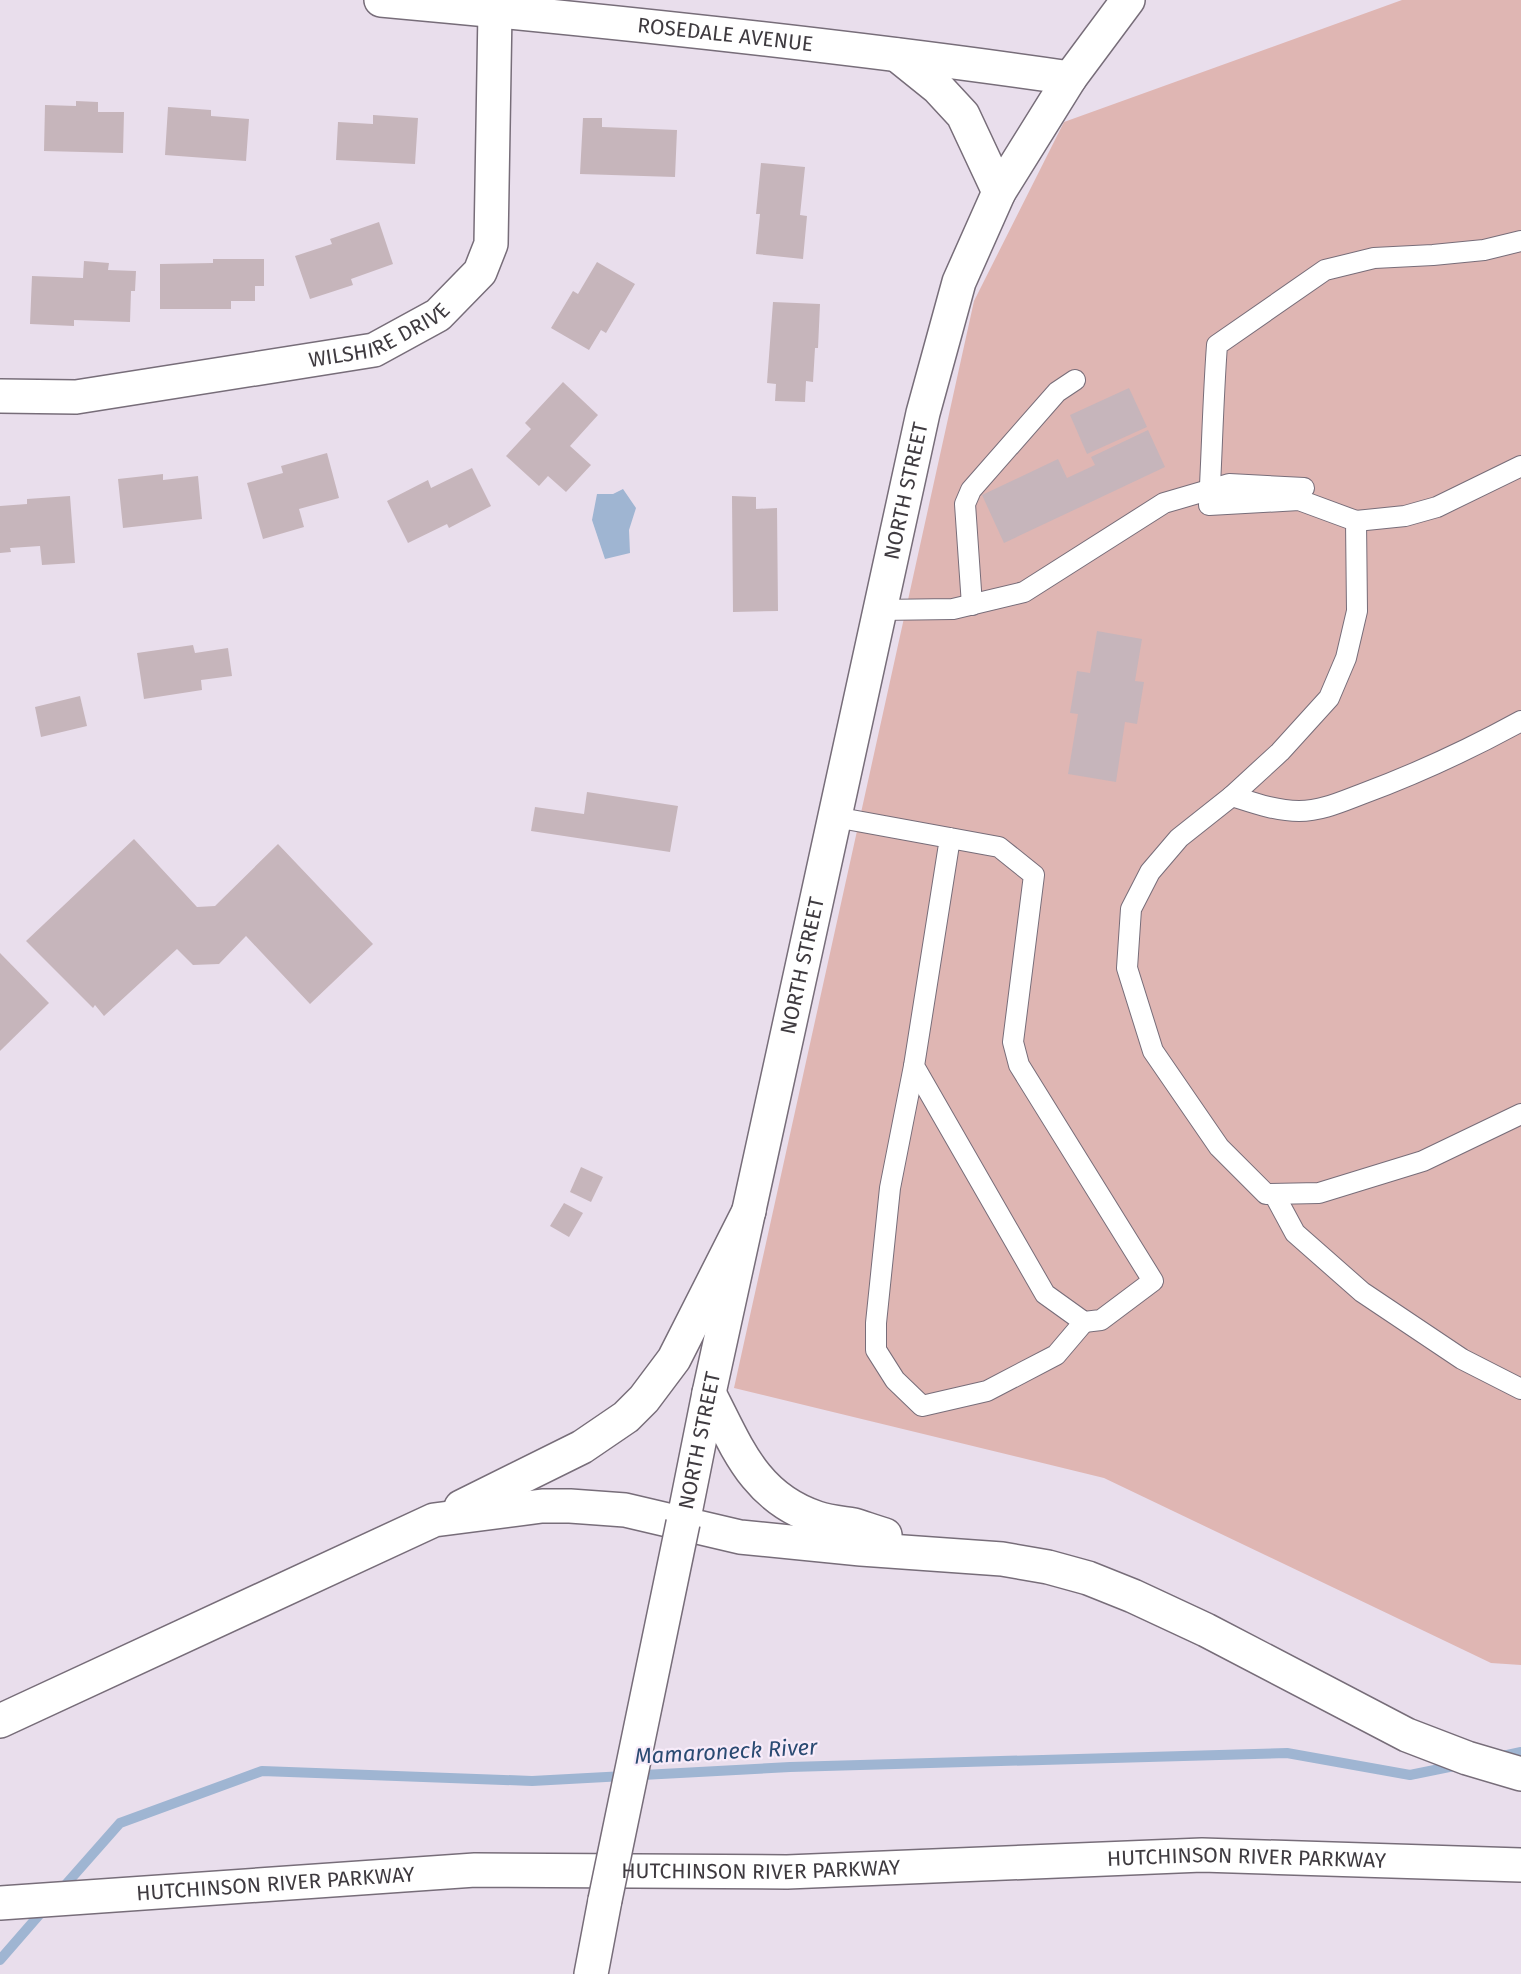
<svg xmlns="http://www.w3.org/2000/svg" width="1521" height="1974" font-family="'Fira Sans',sans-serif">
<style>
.green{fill:#dfb6b3}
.water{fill:#9fb5d2}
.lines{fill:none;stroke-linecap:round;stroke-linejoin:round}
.stream{stroke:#9fb5d2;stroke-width:10}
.building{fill:#c6b5bb}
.service-casing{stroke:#776d79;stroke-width:22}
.minor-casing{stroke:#776d79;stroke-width:36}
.tertiary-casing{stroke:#776d79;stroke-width:36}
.secondary-casing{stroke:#776d79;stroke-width:36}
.motorway-casing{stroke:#776d79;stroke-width:36}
.service{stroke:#fff;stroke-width:20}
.minor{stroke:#fff;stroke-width:33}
.tertiary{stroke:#fff;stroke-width:33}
.secondary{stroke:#fff;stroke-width:33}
.motorway{stroke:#fff;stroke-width:33}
.secondary-bridge-casing{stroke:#776d79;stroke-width:36;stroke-linecap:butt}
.secondary-bridge{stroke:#fff;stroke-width:33}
.labels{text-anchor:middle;stroke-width:4.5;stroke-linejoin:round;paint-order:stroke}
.street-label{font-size:21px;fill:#3f3b40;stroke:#f7ebf9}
.water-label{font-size:22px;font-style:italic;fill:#2a4a72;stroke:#f7ebf9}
</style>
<rect width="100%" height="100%" fill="#e9deec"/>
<polygon class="green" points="1402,0 1521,0 1521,1665 1491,1663 1104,1478 734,1388 974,301 1064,122"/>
<polygon class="water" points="623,489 636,508 629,530 630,553 605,559 592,520 597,494 613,494"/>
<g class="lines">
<g class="stream">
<polyline points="1498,1757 1521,1752"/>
<polyline points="60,1891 120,1823 262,1771 532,1781 790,1767 1287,1753 1410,1775 1459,1765"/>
<polyline points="0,1960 46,1907"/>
</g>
</g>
<g class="building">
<polygon points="76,101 98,102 98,112 124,112 123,153 44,151 45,105 76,106"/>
<polygon points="168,107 211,110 211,116 249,119 246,161 165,155"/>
<polygon points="373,115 418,118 415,164 336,160 338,122 373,124"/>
<polygon points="583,118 602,118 602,127 677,130 675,177 580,174"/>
<polygon points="761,163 805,167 800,215 807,216 803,259 756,254 760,214 756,214"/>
<polygon points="379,222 393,264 351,279 353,285 310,299 295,256 332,244 330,239"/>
<polygon points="213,259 264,259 264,286 255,286 255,301 231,301 231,309 160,309 160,264 213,263"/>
<polygon points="84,261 109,263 108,270 136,271 135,291 131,291 130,322 74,320 74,326 30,324 32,276 83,278"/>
<polygon points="597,262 635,284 606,333 601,330 589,350 551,328 573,291 578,294"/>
<polygon points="773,302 820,304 818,348 815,348 813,382 806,381 805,402 775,401 776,384 767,383"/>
<polygon points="563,382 598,415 570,446 591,465 566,492 548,476 539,486 506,456 531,429 525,423"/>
<polygon points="1129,388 1147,427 1087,454 1070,415"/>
<polygon points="1148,430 1165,467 1004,543 982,495 1058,459 1067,478 1095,465 1091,457"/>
<polygon points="327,453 339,498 299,509 304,527 263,539 247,483 283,473 281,466"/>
<polygon points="472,468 491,506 449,528 447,524 408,543 387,501 428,480 431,488"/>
<polygon points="163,474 163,480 198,476 202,519 123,528 118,479"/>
<polygon points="70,496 75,563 42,565 40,546 10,548 11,552 0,553 0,506 27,504 27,499"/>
<polygon points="732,496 756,497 756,509 777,508 778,611 733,612"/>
<polygon points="1097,631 1142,639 1135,681 1144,682 1137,724 1125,722 1116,782 1068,774 1078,714 1070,713 1077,671 1090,673"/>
<polygon points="193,645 195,653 228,648 232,676 201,680 202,690 144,699 137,653"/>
<polygon points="80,696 87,726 41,737 35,707"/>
<polygon points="587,792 678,806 670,852 531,831 535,807 584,814"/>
<polygon points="134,839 197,907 215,906 278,844 373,944 310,1004 246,936 219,964 193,965 177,949 104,1016 95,1005 93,1008 26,941"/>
<polygon points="0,953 49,1003 0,1051"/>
<polygon points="581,1167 603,1177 591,1202 570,1192"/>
<polygon points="564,1203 583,1213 569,1237 550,1226"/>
</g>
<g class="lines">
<g class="service-casing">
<g id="service">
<path d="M 1521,241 L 1484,250 L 1433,255 L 1374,258 L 1325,270 L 1217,345 C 1213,399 1212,452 1209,505 L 1299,500 L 1356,521 L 1357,611 L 1346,658 L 1329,698 L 1280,752 L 1232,796 L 1179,838 L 1150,872 L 1131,909 L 1127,968 L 1153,1051 L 1219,1147 L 1266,1194 L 1319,1193 L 1423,1161 L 1521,1114"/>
<polyline points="1356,521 1405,516 1437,507 1521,466"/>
<polyline points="972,605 965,504 971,490 1057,392 1075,380"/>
<polyline points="879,610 953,609 1024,592 1164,503 1229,484 1304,488"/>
<path d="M 1232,796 C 1254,803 1276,811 1299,811 C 1321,811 1341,802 1362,794 C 1416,774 1470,749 1521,721"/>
<polyline points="835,817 999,847 1034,875 1013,1042 1019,1065 1153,1281 1101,1320 1084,1322 1045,1294 914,1066 950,838"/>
<polyline points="914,1066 890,1188 876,1323 876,1350 895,1380 922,1406 987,1391 1056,1355 1084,1322"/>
<polyline points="1274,1194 1295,1233 1362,1292 1462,1359 1521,1389"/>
</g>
</g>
<g class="minor-casing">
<g id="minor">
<path id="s1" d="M 0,396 L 76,397 L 374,350 L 438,315 L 480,272 L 491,244 L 495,11"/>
</g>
</g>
<g class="tertiary-casing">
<g id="tertiary">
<path id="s2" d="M 381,0 C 611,21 841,45 1070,78"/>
</g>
</g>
<g class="secondary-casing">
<g id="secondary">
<polyline points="897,55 938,88 963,115 999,192"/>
<path id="s3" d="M 683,1523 L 709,1393 L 923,413 L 959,282 L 999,192 L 1070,78 L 1128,0"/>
<polyline points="591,1974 605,1900"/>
</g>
</g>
<g class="motorway-casing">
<g id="motorway">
<path d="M 709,1393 C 737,1447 754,1497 817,1518 C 829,1522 842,1523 854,1525 C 864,1528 874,1532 885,1535"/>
<polyline points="461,1507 582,1447 626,1417 644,1399 674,1359 749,1211"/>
<polyline points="0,1721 434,1520 542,1506 570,1506 625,1510 740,1537 861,1549 1002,1559 1048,1567 1088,1578 1133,1596 1206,1630 1407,1735 1467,1758 1521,1774"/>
<path id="s4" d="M 0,1903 L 475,1870 L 787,1872 L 1202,1855 L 1521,1865"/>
</g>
</g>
<use href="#service" class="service"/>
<use href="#minor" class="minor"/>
<use href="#tertiary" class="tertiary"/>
<use href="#secondary" class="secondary"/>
<use href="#motorway" class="motorway"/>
<g class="secondary-bridge-casing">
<polyline id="secondary-bridge" points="605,1900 683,1523"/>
</g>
<use href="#secondary-bridge" class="secondary-bridge"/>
</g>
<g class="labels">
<g class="street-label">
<text dy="7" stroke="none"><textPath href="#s2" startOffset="346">ROSEDALE AVENUE</textPath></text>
<text dy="7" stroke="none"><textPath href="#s1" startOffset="387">WILSHIRE DRIVE</textPath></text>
<text dy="7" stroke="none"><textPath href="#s3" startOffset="1056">NORTH STREET</textPath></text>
<text dy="7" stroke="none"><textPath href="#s3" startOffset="570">NORTH STREET</textPath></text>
<text dy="7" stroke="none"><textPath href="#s3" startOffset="84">NORTH STREET</textPath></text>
<text dy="7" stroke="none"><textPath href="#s4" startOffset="1248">HUTCHINSON RIVER PARKWAY</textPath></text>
<text dy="7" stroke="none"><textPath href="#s4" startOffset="762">HUTCHINSON RIVER PARKWAY</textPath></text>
<text dy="7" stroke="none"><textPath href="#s4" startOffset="276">HUTCHINSON RIVER PARKWAY</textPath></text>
</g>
<g class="water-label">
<text transform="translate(726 1751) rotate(-3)" y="8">Mamaroneck River</text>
</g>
</g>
</svg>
